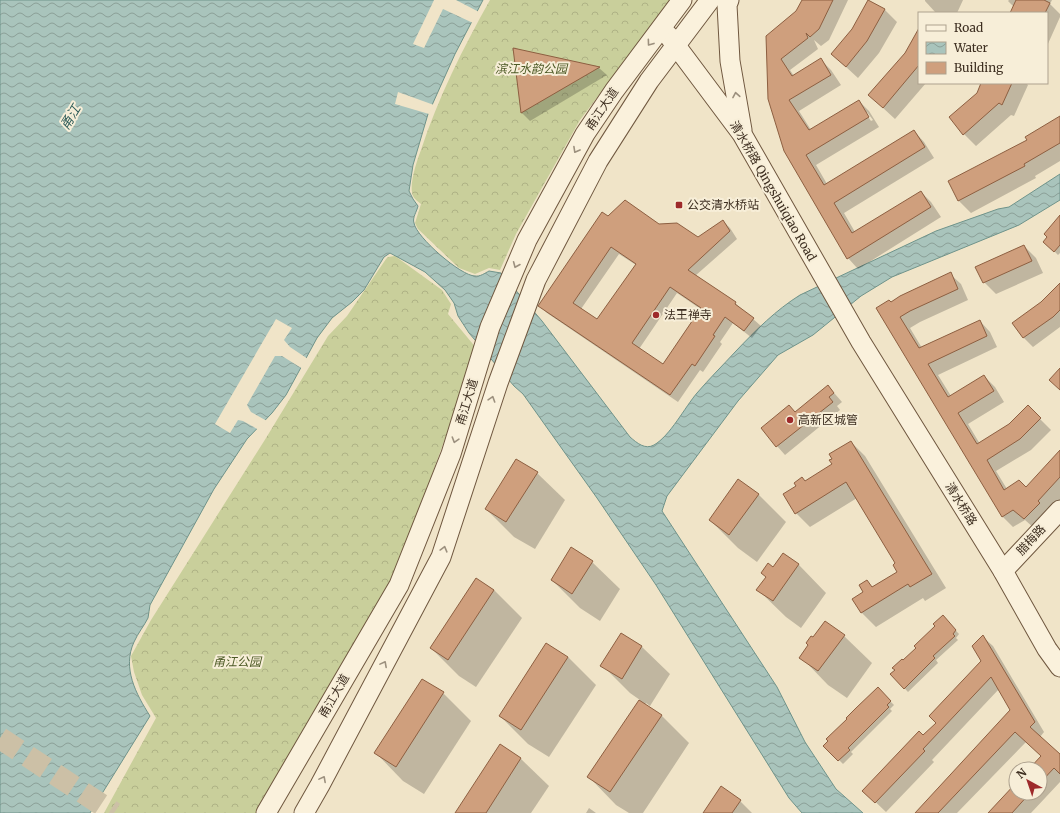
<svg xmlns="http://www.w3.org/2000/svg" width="1060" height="813" font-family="Merriweather,'Noto Sans SC',serif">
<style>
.forest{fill:url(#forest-crowns)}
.water{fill:url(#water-waves);stroke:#6f938a}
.pier{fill:#f0e4c8}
.shadow{fill:#0003;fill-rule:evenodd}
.building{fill:#cf9f7d;stroke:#8d5f41;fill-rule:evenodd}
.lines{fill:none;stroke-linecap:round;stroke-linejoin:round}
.highway-tunnel{stroke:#ccc0a6;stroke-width:22;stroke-dasharray:22 11;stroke-linecap:butt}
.secondary-casing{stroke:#6f573f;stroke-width:21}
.secondary{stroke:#faf1dc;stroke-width:19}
.oneway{stroke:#9c907e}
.poi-dot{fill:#9e2a2b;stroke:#f7eed8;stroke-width:1.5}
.labels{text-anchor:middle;stroke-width:4;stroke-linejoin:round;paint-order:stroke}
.park-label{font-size:12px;font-style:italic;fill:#4d5a26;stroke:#f7eed8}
.street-label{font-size:12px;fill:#3d2e20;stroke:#f7eed8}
.poi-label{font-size:12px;fill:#3d2e20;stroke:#f7eed8;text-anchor:start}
.water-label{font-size:13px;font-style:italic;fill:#2f5d5a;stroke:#f7eed8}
</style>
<defs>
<pattern id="forest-crowns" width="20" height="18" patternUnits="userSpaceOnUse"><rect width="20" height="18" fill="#c9cf9b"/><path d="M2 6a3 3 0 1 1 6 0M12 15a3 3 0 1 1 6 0" fill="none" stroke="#aeb285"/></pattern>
<pattern id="water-waves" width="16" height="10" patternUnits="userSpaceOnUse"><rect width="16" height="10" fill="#a9c4bc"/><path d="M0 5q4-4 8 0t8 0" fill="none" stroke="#8ba098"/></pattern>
</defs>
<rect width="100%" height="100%" fill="#f0e4c8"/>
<g class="forest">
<path d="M 490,0 L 671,0 L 580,120 L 516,234 L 500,270 L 489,268 L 475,274 L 459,268 L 418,229 L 415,223 L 421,204 C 417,201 412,197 412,192 C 410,182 417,160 421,150 C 438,98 463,48 490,0 Z"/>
<polygon points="395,256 442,290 451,304 448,314 477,349 404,553 383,597 260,813 104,813 156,718 142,695 134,672 131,656 151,620 266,438 328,336 347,316 386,259 388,257"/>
</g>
<path class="water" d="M 0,0 L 483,0 L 455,54 L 428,114 L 413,165 L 409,191 L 413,199 L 418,206 C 417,211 412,218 414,223 C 416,237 461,276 475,276 C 480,277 485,273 489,271 L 501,273 L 542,321 L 630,437 C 637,443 645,450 654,445 C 670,436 685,407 697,393 C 709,379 723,365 736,351 C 756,330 776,310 800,295 L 936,231 L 998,209 L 1009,207 L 1060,174 L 1060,200 L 1019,225 L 892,277 L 861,296 L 813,335 L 778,355 L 738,401 L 667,496 L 662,511 L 777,687 L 805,742 L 836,789 L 863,813 L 802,813 L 789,798 L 656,585 L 597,498 L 523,394 L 514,386 L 469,333 L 458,316 L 454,303 L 445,290 L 425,272 L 390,253 L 384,257 L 364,290 L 352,302 L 332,318 L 317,338 L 286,395 L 272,413 L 247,439 L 214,489 L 150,605 C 149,609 149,614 148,618 C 144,626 138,633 134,642 C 122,668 136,694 150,716 L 90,813 L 0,813 Z"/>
<g class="pier">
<polygon points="434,0 456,0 479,12 473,23 443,9 424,48 413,44"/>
<polygon points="398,92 434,105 429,114 395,104"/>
<polygon points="276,319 292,328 284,340 290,347 308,359 303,369 282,356 275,356 247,405 251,412 267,421 259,430 243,421 238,420 230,433 215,424"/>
</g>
<g class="shadow">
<path d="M 803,0 L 848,0 L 829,40 L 821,46 L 814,40 L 818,49 L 790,70 L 794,76 L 821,60 L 831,70 L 841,85 L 799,111 L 811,130 L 859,101 L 869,111 L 879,127 L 816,165 L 827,184 L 914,131 L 924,142 L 934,158 L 844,213 L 855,232 L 921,192 L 931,202 L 941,217 L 858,269 L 848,258 L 785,151 L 767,36 L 797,12 ZM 865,112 L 867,112 L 873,120 L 871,121 Z"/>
<polygon points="925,0 963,0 957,13 936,13 925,1"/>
<polygon points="1009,0 1052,0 1050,4 1060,14 1060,17 1047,46 1047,13 1011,13 1014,7 1008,1"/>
<polygon points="869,1 885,10 897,22 879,53 858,78 832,54 853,30"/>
<polygon points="919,30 919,83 926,83 895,119 882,107 905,53"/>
<polygon points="515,50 599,68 607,75 530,121 522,113"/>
<polygon points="982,83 1026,83 1028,85 1014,116 1011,115 976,146 964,134 951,117 978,94"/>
<polygon points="1060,117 1060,161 1035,176 1036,178 971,213 959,201 949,182 1028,140"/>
<path d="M 608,217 L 659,225 L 698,239 L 723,221 L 730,228 L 737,239 L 695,276 L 735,303 L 761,326 L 752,338 L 733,323 L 720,342 L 722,344 L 703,372 L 700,370 L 678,402 L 547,313 L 540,306 ZM 619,254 L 636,265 L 597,321 L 581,309 ZM 677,293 L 702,310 L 664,366 L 639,349 Z"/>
<polygon points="1060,223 1060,253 1058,255 1048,245"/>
<polygon points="1024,246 1036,258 1043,273 996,294 984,282"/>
<polygon points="950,274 961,284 968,300 920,322 910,328 922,348 980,321 990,332 997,347 938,375 951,396 984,376 995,387 1004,402 968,424 980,444 1010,425 1028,407 1051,430 1031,450 996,471 1007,489 1026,489 1060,451 1060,500 1035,529 1025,520 1013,527 1002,516 891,303"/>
<polygon points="1060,285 1060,327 1033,347 1024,338 1013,323 1042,303"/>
<polygon points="828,386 842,402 837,406 840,410 785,455 762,429 796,413"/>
<polygon points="851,442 865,456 946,588 925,601 923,598 876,627 862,613 867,581 873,588 898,572 897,563 857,498 810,527 796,513 806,482 833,465"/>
<polygon points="537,473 565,500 535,549 514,537 486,509"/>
<polygon points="758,494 786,522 757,562 738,548 710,520"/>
<polygon points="784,554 799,565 826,593 801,628 786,617 758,590 766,577 762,573 774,568"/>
<polygon points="592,562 620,589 600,621 580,608 552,580"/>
<polygon points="476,579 494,590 522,618 476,687 459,676 431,648"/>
<polygon points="943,617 959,634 956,638 958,640 936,660 938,663 908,692 891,674 917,648 937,626"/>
<polygon points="621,634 642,647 670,674 650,706 646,703 645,705 661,715 689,743 643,813 629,813 616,805 589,777 640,700 630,693 602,665"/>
<polygon points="844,636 872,663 847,698 828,685 801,657 809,645"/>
<polygon points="983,637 993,646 1044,732 1040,737 1060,756 1060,782 1031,813 989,813 1016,785 1016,793 1040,793 1040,769 1031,769 1042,757 1026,742 957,813 916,813 1011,710 999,689 932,760 934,762 886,812 864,791 937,723 982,661"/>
<polygon points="568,657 596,685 549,757 528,744 500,716"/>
<polygon points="878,689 894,705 890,709 892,711 851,752 853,754 843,764 825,746"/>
<polygon points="443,693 471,721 424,794 403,781 376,753"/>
<polygon points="500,745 521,759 549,786 531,813 457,813"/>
<polygon points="740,801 752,813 704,813"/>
<polygon points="589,808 596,813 586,813"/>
</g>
<g class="building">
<polygon points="802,0 833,0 819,29 810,37 806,33 808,38 781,59 792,76 821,58 831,75 789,100 809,130 859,100 869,117 806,155 824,185 914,130 925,147 834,203 852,233 921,191 931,207 847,259 784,151 768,99 766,36 796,11"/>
<polygon points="868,0 885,9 867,41 846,67 831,54 852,29"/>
<polygon points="1016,0 1044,0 1050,3 1045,13 1010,13"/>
<polygon points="919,28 919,65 883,108 868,95 905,53"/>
<polygon points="513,48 600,67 521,113"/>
<polygon points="981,83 1012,83 1002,105 999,103 963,135 949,117 977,93"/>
<polygon points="1060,116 1060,143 1024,164 1025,166 958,201 948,181 1027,140 1025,137"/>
<path d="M 625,200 L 659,224 L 677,223 L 698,237 L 723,220 L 730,231 L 688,270 L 736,302 L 735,304 L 754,318 L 744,331 L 725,317 L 713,335 L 715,336 L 695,366 L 692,364 L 670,395 L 538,306 L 602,212 L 608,216 ZM 611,247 L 636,264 L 597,319 L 573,303 ZM 670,287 L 701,308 L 663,364 L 632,343 Z"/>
<polygon points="1060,215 1060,245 1054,252 1043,242 1047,237 1044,234"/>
<polygon points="1024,245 1032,261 983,283 975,267"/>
<polygon points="951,272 958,289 910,311 900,317 919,348 980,320 987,336 928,364 948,397 984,375 994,391 958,413 977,444 1009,424 1028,405 1041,418 1020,439 987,460 1004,490 1019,480 1026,487 1060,450 1060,477 1038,501 1040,503 1024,519 1013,510 1002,517 876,308 889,300 891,302 900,296"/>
<polygon points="1060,283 1060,310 1053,317 1023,338 1012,323 1041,302"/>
<polygon points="1060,368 1060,390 1049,380"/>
<polygon points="828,385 834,393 829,397 833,402 776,447 761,428 789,405 795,412"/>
<polygon points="851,441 932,574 910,587 908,584 861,613 852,599 863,592 859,585 867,580 872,587 897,572 893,565 895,563 846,482 795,514 783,494 796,486 794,483 802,477 805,481 832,464 829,460 832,459 829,454"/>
<polygon points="516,459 538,472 506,522 485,509"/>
<polygon points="738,479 759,494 729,535 709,520"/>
<polygon points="571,547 593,561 572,594 551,580"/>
<polygon points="783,553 799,564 773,601 756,590 766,577 761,573 768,563 773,567"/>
<polygon points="476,578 494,590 448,660 430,648"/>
<polygon points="943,615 956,630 953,634 955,636 933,656 935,658 904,689 890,674 895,670 892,668 902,659 903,660 916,648 914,646 935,626 933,624"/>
<polygon points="825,621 845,635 818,671 799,658 808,645 806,643 811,636 813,637"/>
<polygon points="621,633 642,646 622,679 600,666"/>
<polygon points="983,635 1035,722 1030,727 1060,754 1060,774 1054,768 1040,783 1040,769 1029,769 1041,756 1015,732 938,813 915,813 1010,710 991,677 923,749 925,751 875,803 862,791 919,731 923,735 936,723 929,716 981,661 972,646"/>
<polygon points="546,643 568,657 521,730 499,716"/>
<polygon points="422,679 444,692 396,767 374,753"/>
<polygon points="878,687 891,701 887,705 889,707 848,748 850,750 838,761 823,746 828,741 826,739 847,719 846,718 856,708"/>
<polygon points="639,700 662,715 610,792 587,777"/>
<polygon points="500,744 521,758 486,813 455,813"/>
<polygon points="1016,783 1016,793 1030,793 1012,813 988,813"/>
<polygon points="721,786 741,800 732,813 703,813"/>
</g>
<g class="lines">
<polyline class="highway-tunnel" points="0,738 114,813"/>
<g class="secondary-casing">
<g id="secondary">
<polyline points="729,0 727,5 730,61 742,130"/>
<polyline points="668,35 742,134 861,342 1003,571 1047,649 1060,667"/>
<polyline points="1003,571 1060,510"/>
<polyline points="266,813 399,585 451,454 490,327 527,240 585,134 614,91 682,0"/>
<polyline points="304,813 320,785 441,557 498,383 536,280 598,161 649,81 710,0"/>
</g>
</g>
<use href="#secondary" class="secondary"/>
</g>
<defs><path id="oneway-chevron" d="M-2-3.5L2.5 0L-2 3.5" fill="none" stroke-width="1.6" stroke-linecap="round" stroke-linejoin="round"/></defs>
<g class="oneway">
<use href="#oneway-chevron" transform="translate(650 43) rotate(126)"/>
<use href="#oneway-chevron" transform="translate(736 95) rotate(-100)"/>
<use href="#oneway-chevron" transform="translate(576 150) rotate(119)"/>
<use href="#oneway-chevron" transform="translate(516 265) rotate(113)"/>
<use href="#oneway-chevron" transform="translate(492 399) rotate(-72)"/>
<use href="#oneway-chevron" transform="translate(455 440) rotate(107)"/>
<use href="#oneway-chevron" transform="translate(444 549) rotate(-75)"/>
<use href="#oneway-chevron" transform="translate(384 664) rotate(-62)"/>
<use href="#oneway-chevron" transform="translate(323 779) rotate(-62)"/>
</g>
<g class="poi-dot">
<rect x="675" y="201" width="8" height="8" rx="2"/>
<circle cx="656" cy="315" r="4"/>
<circle cx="790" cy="420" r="4"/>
</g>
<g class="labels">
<g class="park-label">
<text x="531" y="73">滨江水韵公园</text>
<text x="237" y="666">甬江公园</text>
</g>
<g class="street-label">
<text transform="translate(602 109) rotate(-56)" y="4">甬江大道</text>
<text transform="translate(773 191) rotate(60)" y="4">清水桥路 Qingshuiqiao Road</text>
<text transform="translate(467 402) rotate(-73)" y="4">甬江大道</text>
<text transform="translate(961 504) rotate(58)" y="4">清水桥路</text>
<text transform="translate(1031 540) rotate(-47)" y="4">腊梅路</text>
<text transform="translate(334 696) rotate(-60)" y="4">甬江大道</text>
</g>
<g class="poi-label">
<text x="687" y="209">公交清水桥站</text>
<text x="664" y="319">法王禅寺</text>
<text x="798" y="424">高新区城管</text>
</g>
<g class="water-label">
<text transform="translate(70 117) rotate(-59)" y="5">甬江</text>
</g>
</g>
<rect x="918" y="12" width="130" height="72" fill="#f7eed8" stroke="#ada18e"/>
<rect x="926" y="25" width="20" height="6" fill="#faf1dc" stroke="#ada18e"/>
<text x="954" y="32" font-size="12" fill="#3d2e20">Road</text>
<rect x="926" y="42" width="20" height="12" fill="url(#water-waves)" stroke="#ada18e"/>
<text x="954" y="52" font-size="12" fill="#3d2e20">Water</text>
<rect x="926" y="62" width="20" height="12" fill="#cf9f7d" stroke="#ada18e"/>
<text x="954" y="72" font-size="12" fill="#3d2e20">Building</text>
<g transform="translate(1028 781) rotate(320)"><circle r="19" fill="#f7eed8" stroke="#ada18e"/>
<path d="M0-3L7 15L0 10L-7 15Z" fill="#9e2a2b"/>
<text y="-6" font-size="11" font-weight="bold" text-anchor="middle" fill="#3d2e20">N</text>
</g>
</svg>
